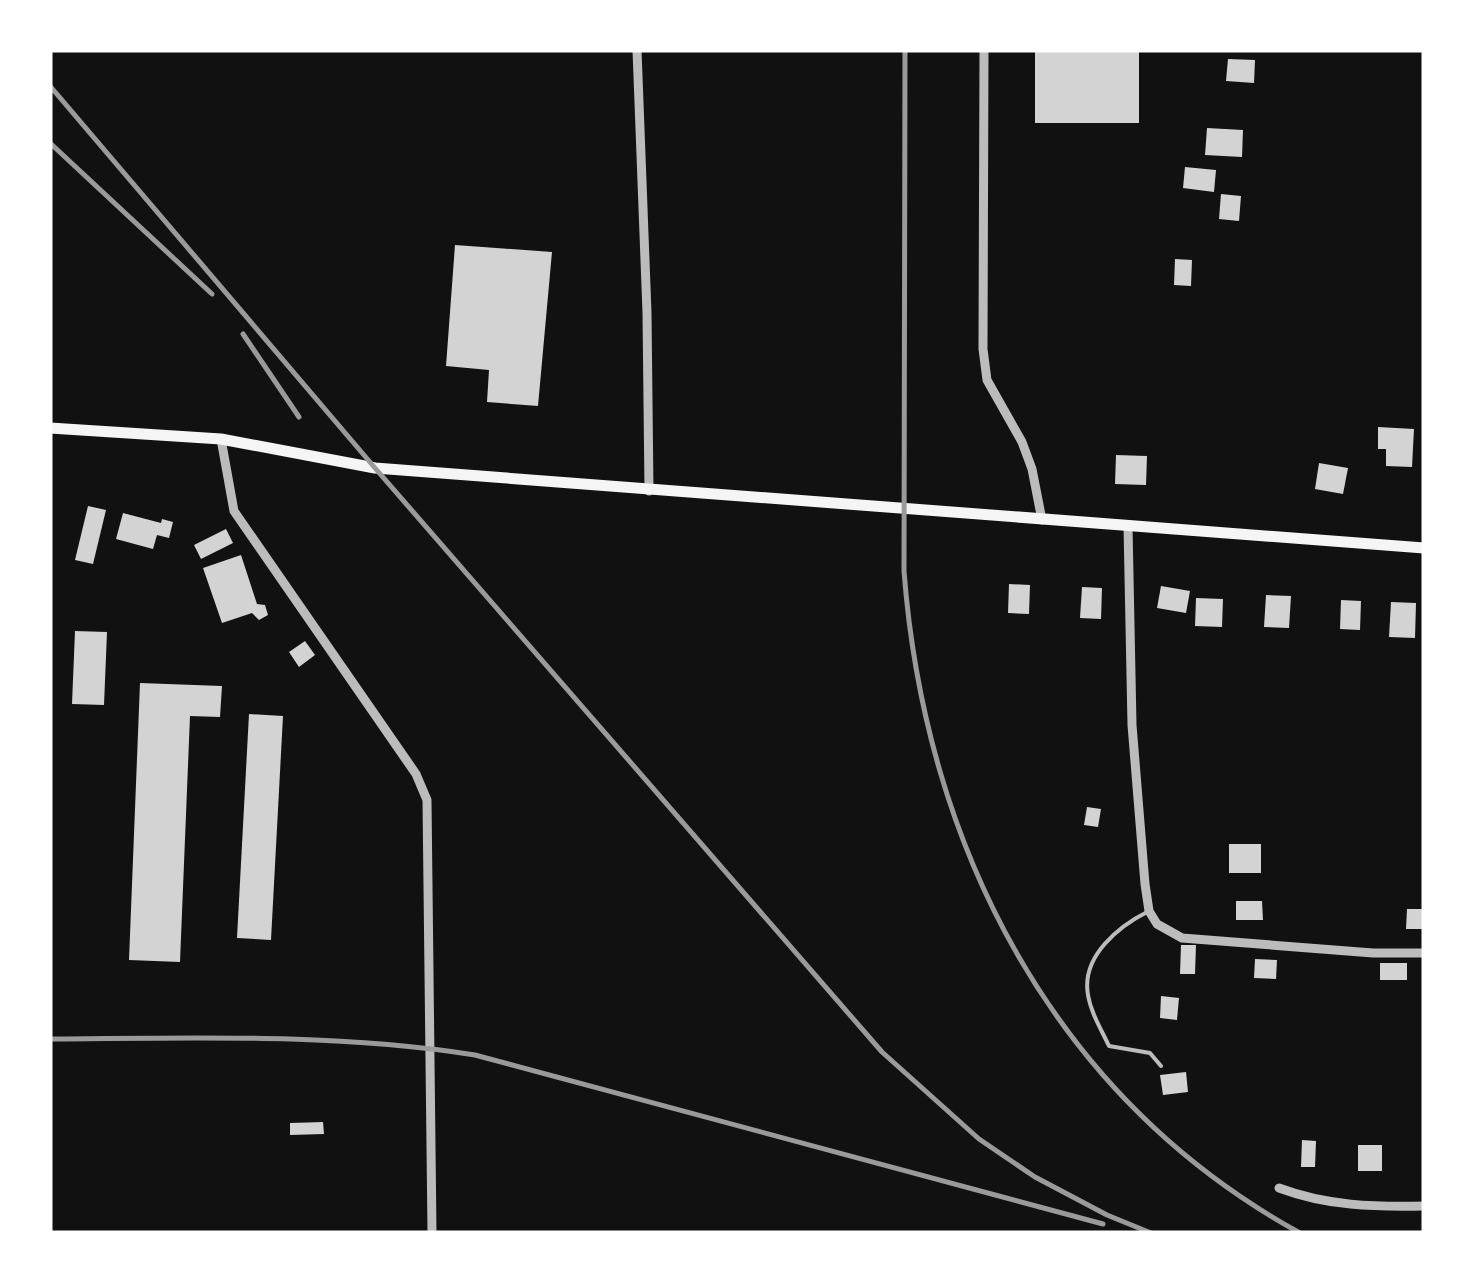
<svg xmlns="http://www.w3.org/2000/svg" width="1474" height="1283" font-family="Raleway,sans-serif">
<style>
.building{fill:#d3d3d3}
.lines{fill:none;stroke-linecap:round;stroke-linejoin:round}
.service{stroke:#bcbcbc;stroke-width:4}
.minor{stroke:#bcbcbc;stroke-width:9}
.secondary{stroke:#f5f5f5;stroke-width:11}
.rail{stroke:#9a9a9a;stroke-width:5}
</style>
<rect width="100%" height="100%" fill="#111"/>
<g class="building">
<rect x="1035" y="50" width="104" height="73"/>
<polygon points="1228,59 1255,60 1254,83 1226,81"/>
<polygon points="1207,128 1243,130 1242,157 1205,155"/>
<polygon points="1185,167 1216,170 1214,192 1183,188"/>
<polygon points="1221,194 1241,196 1239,221 1219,219"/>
<polygon points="455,245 552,252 538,406 487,402 489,370 446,366"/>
<polygon points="1175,259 1192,260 1191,286 1174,285"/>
<polygon points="1378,427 1414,429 1412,467 1386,466 1386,449 1378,449"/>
<polygon points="1116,455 1147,456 1146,485 1115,484"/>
<polygon points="1319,463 1348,468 1343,494 1315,489"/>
<polygon points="88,506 106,510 93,564 75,560"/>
<polygon points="123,513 161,523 162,519 173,522 169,538 157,535 153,549 116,539"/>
<polygon points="226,529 233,543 201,559 194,545"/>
<polygon points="241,555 257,604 265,605 268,615 259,620 252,613 222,623 203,568"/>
<polygon points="1009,584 1030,585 1029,614 1008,613"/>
<polygon points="1161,586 1190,591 1186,613 1157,608"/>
<polygon points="1082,587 1102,588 1101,619 1080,618"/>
<polygon points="1266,595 1291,596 1289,628 1264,627"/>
<polygon points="1196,598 1223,599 1222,627 1195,626"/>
<polygon points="1341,600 1361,601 1360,630 1340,629"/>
<polygon points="1391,602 1416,603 1415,638 1389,637"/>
<polygon points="75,631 107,632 104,705 72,704"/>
<polygon points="305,641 315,655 299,667 289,652"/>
<polygon points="140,683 222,686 220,717 190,716 180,962 129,960"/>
<polygon points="249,714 283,716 271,940 237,938"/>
<polygon points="1087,807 1101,809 1098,827 1084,825"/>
<rect x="1229" y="844" width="32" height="29"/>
<polygon points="1236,901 1262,901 1263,920 1236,920"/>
<polygon points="1407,909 1424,909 1424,929 1406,929"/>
<polygon points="1181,945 1196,945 1195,974 1180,974"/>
<polygon points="1255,959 1277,960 1276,979 1254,978"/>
<rect x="1380" y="963" width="27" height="17"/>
<polygon points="1161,996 1179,998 1177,1020 1160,1018"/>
<polygon points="1186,1072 1188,1092 1163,1095 1160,1075"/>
<polygon points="323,1122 324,1134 290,1135 290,1123"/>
<polygon points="1302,1140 1316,1141 1315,1167 1301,1167"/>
<rect x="1358" y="1145" width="24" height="26"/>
</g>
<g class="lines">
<path class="service" d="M 1149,911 C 1119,926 1081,956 1088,995 C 1091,1013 1101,1029 1109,1046 L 1150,1053 L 1161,1066"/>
<g class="minor">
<polyline points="637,50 647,313 649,491"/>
<polyline points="984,50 983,349 987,380 1022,442 1032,469 1042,520"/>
<polyline points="221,439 234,511 416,774 427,800 432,1233"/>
<polyline points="1128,526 1132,725 1145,884 1149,911 1157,924 1182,938 1373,953 1424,953"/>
<path d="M 1279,1188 C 1327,1206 1374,1207 1424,1206"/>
</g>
<polyline class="secondary" points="50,428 221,439 375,468 1424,548"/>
<g class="rail">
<path d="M 905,50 L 904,571 C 925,846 1053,1097 1300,1233"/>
<polyline points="50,86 375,468 882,1052 979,1139 1035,1177 1107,1215 1151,1233"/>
<polyline points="50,143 212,294"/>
<polyline points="243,334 299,417"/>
<path d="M 50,1039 C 192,1038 334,1033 475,1055 L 1103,1224"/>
</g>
</g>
<rect width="1474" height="1283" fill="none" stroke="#ffffff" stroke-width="105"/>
</svg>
